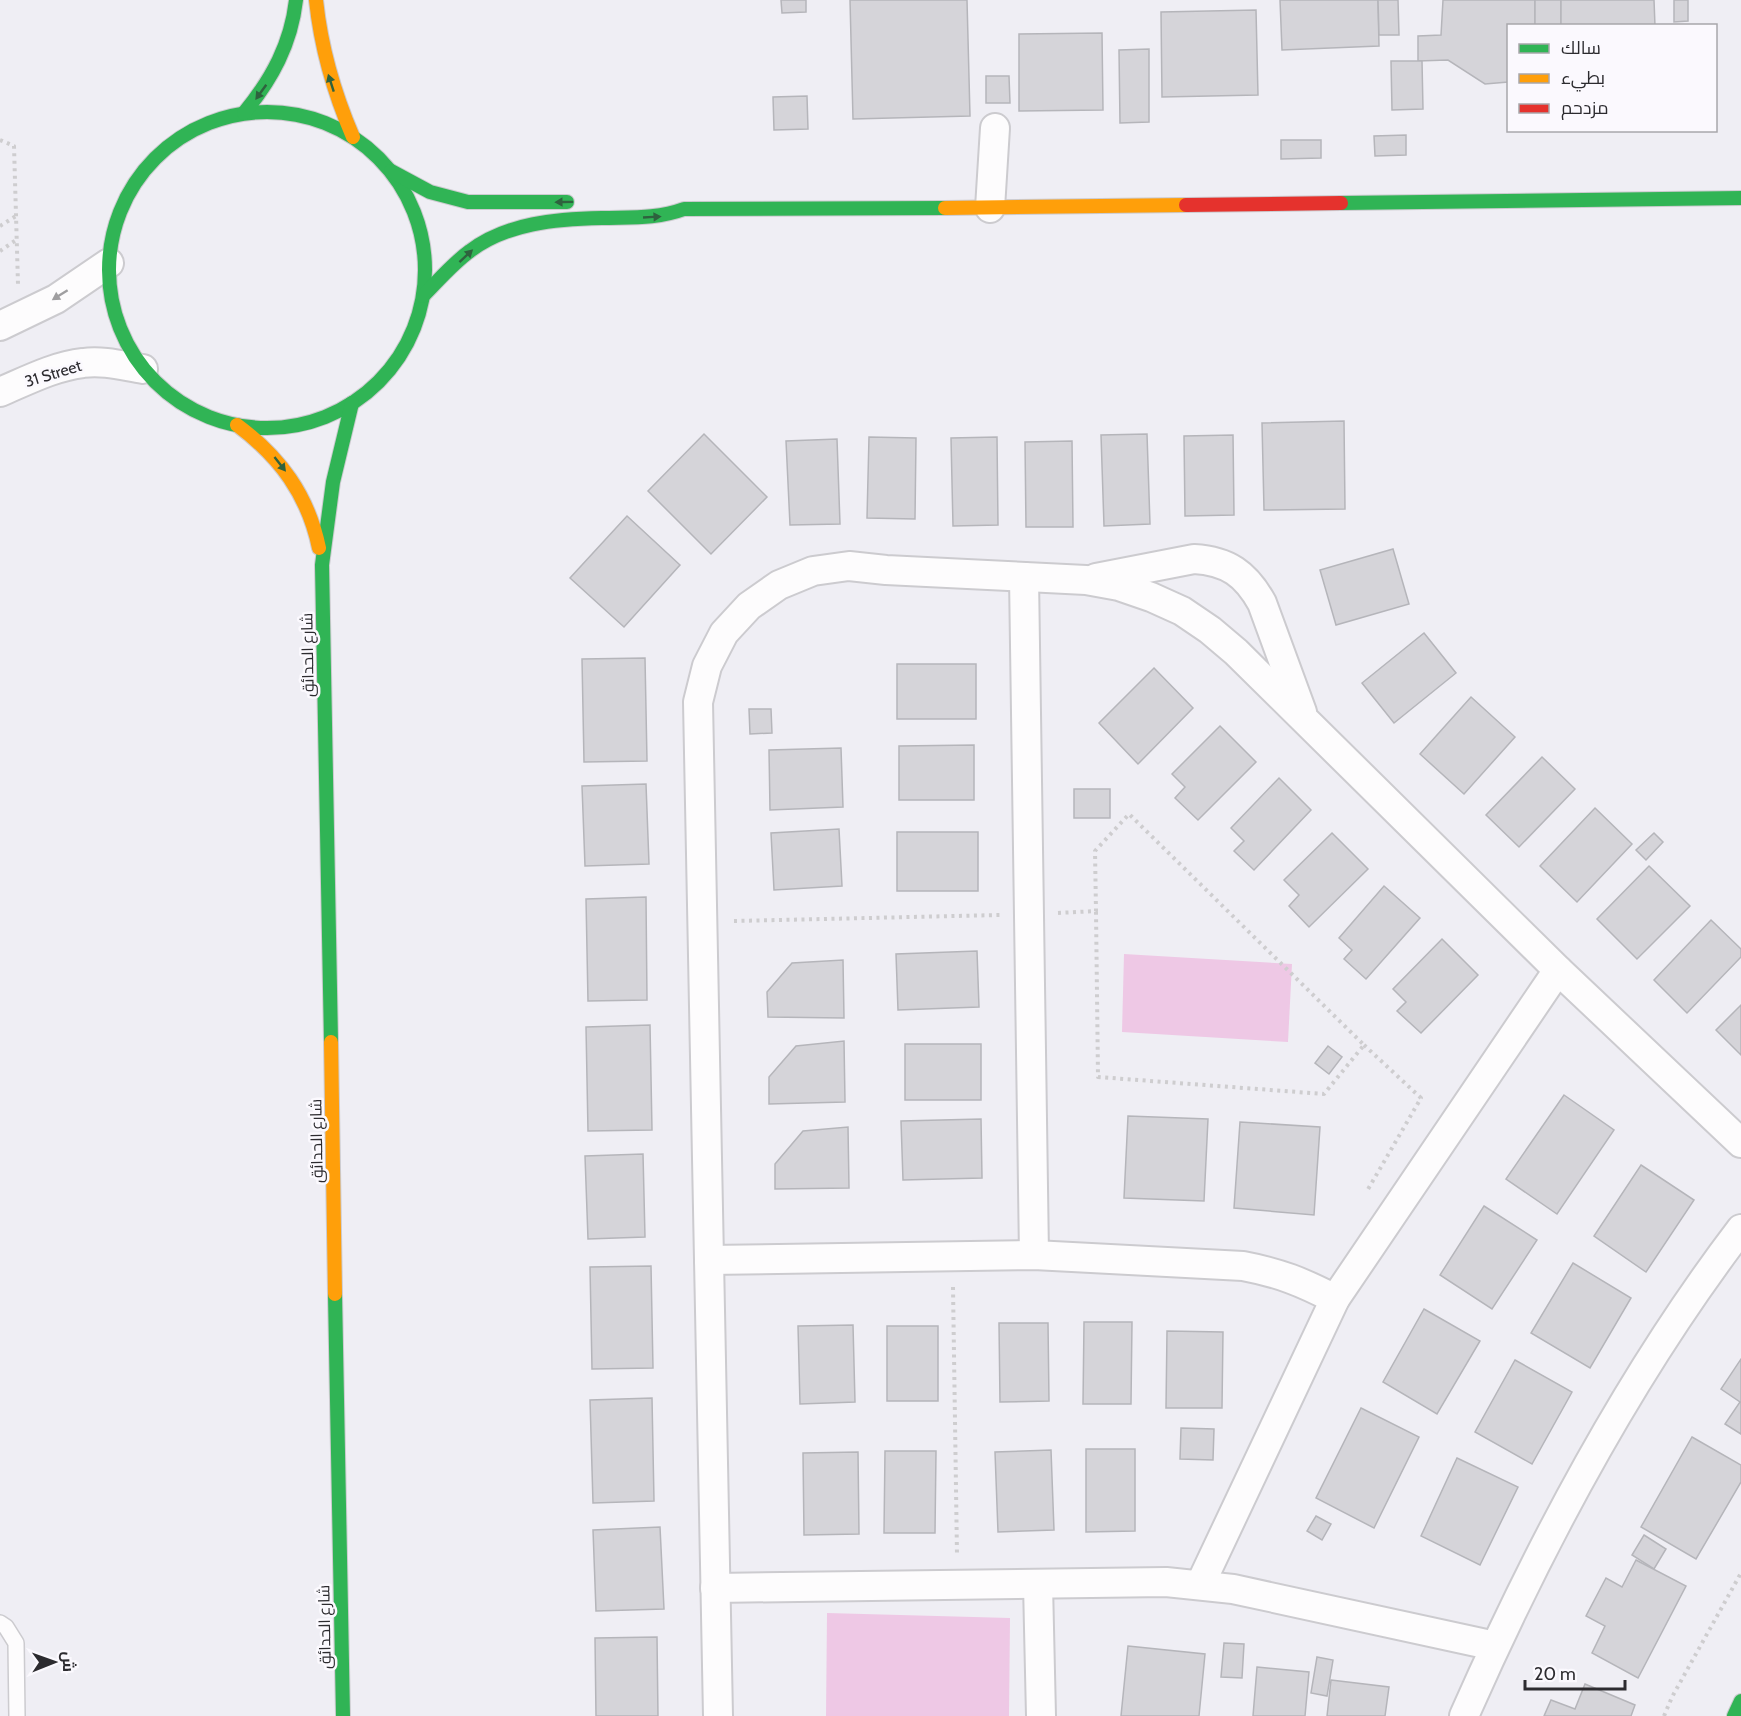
<svg xmlns="http://www.w3.org/2000/svg" width="1741" height="1716" font-family="Cabin,Cairo,sans-serif">
<style>
.green{fill:#eec8e5}
.building{fill:#d5d4d9;stroke:#b5b5ba;stroke-width:1.5}
.lines{fill:none;stroke-linecap:round;stroke-linejoin:round}
.lane-casing{stroke:#cccbcf;stroke-width:18}
.street-casing{stroke:#cccbcf;stroke-width:32}
.fast-casing{stroke:#cccbcf;stroke-width:16}
.slow-casing{stroke:#cccbcf;stroke-width:16}
.jam-casing{stroke:#cccbcf;stroke-width:16}
.path{stroke:#cecdcf;stroke-width:4;stroke-dasharray:3 4.5;stroke-linecap:butt}
.lane{stroke:#fdfcfd;stroke-width:15}
.street{stroke:#fdfcfd;stroke-width:28}
.fast{stroke:#30b455;stroke-width:14}
.slow{stroke:#ff9f0a;stroke-width:14}
.jam{stroke:#e5322d;stroke-width:14}
.oneway{fill:#2e623e}
.oneway2{fill:#9f9ea0}
.labels{text-anchor:middle;stroke-width:5;stroke-linejoin:round;paint-order:stroke}
.street-label{font-size:16px;fill:#2c2b2f;stroke:#fbf9fe}
</style>
<rect width="100%" height="100%" fill="#efeef4"/>
<g class="green">
<polygon points="1124,954 1292,964 1288,1042 1122,1032"/>
<polygon points="827,1613 1010,1618 1009,1716 826,1716"/>
</g>
<g class="building">
<polygon points="781,0 806,0 806,12 782,13"/>
<polygon points="850,0 967,0 970,116 853,119"/>
<polygon points="1280,0 1378,0 1379,46 1282,50"/>
<polygon points="1378,0 1398,0 1399,35 1379,35"/>
<polygon points="1443,0 1535,0 1535,26 1508,26 1508,82 1485,84 1448,60 1418,61 1418,36 1441,35"/>
<rect x="1535" y="0" width="26" height="26"/>
<polygon points="1561,0 1654,0 1655,26 1561,26"/>
<polygon points="1674,0 1688,0 1688,21 1674,22"/>
<polygon points="1256,10 1258,95 1162,97 1161,12"/>
<polygon points="1102,33 1103,110 1019,111 1019,34"/>
<polygon points="1149,49 1149,122 1120,123 1119,50"/>
<polygon points="1391,61 1422,61 1423,109 1392,110"/>
<polygon points="986,76 1009,76 1010,103 986,103"/>
<polygon points="807,96 808,129 774,130 773,97"/>
<polygon points="1406,135 1406,155 1375,156 1374,136"/>
<polygon points="1281,140 1321,140 1321,158 1281,159"/>
<polygon points="1344,421 1345,509 1264,510 1262,423"/>
<polygon points="704,434 767,497 711,554 648,491"/>
<polygon points="1147,434 1150,524 1104,526 1101,435"/>
<polygon points="1233,435 1234,515 1185,516 1184,436"/>
<polygon points="869,437 916,438 915,519 867,518"/>
<polygon points="997,437 998,525 953,526 951,438"/>
<polygon points="837,439 840,524 790,525 786,441"/>
<polygon points="1072,441 1073,527 1026,527 1025,442"/>
<polygon points="627,516 680,565 624,627 570,578"/>
<polygon points="1393,549 1409,604 1336,625 1320,570"/>
<polygon points="1424,633 1456,673 1394,723 1362,683"/>
<polygon points="645,658 647,761 584,762 582,659"/>
<rect x="897" y="664" width="79" height="55"/>
<polygon points="1154,668 1193,708 1138,764 1099,723"/>
<polygon points="1471,697 1515,737 1464,794 1420,754"/>
<polygon points="749,709 771,709 772,733 750,734"/>
<polygon points="1220,726 1256,762 1198,820 1175,798 1185,787 1172,774"/>
<polygon points="974,745 974,800 899,800 899,746"/>
<polygon points="841,748 843,807 770,810 769,750"/>
<polygon points="1542,757 1575,789 1519,847 1486,815"/>
<polygon points="1279,778 1311,810 1254,870 1234,851 1244,841 1231,828"/>
<polygon points="646,784 649,864 585,866 582,786"/>
<rect x="1074" y="789" width="36" height="29"/>
<polygon points="1595,808 1632,844 1577,902 1540,866"/>
<polygon points="839,829 842,886 774,890 771,833"/>
<rect x="897" y="832" width="81" height="59"/>
<polygon points="1332,833 1368,869 1309,927 1289,906 1299,895 1284,880"/>
<polygon points="1654,833 1663,842 1646,860 1636,850"/>
<polygon points="1649,866 1690,906 1637,959 1597,919"/>
<polygon points="1384,886 1420,918 1366,979 1344,959 1352,950 1339,938"/>
<polygon points="646,897 647,1000 588,1001 586,899"/>
<polygon points="1711,920 1741,949 1741,957 1687,1013 1654,980"/>
<polygon points="1442,939 1478,975 1421,1033 1397,1011 1406,1002 1393,989"/>
<polygon points="977,951 979,1007 898,1010 896,954"/>
<polygon points="843,960 844,1018 768,1017 767,992 792,963"/>
<polygon points="1741,1005 1741,1055 1716,1030"/>
<polygon points="650,1025 652,1130 588,1131 586,1027"/>
<polygon points="844,1041 845,1102 769,1104 769,1077 796,1046"/>
<rect x="905" y="1044" width="76" height="56"/>
<polygon points="1328,1046 1342,1057 1329,1074 1315,1063"/>
<polygon points="1564,1095 1614,1130 1557,1214 1506,1179"/>
<polygon points="1128,1116 1208,1119 1204,1201 1124,1198"/>
<polygon points="981,1119 982,1178 903,1180 901,1121"/>
<polygon points="1240,1122 1320,1127 1314,1215 1234,1208"/>
<polygon points="848,1127 849,1188 775,1189 775,1164 803,1131"/>
<polygon points="643,1154 645,1237 588,1239 585,1156"/>
<polygon points="1641,1165 1694,1200 1646,1272 1594,1236"/>
<polygon points="1484,1206 1537,1240 1492,1309 1440,1275"/>
<polygon points="1573,1263 1631,1298 1590,1368 1531,1333"/>
<polygon points="651,1266 653,1368 592,1369 590,1267"/>
<polygon points="1424,1309 1480,1341 1437,1414 1383,1382"/>
<polygon points="1084,1322 1132,1322 1131,1404 1083,1404"/>
<polygon points="999,1323 1048,1323 1049,1401 1000,1402"/>
<polygon points="853,1325 855,1402 800,1404 798,1326"/>
<rect x="887" y="1326" width="51" height="75"/>
<polygon points="1167,1331 1223,1332 1222,1408 1166,1408"/>
<polygon points="1741,1359 1741,1434 1725,1424 1740,1402 1721,1389"/>
<polygon points="1515,1360 1572,1392 1532,1464 1475,1432"/>
<polygon points="652,1398 654,1501 593,1503 590,1400"/>
<polygon points="1361,1408 1419,1437 1374,1528 1316,1498"/>
<polygon points="1181,1428 1214,1429 1213,1460 1180,1459"/>
<polygon points="1692,1437 1741,1465 1741,1482 1696,1559 1641,1527"/>
<polygon points="1086,1449 1135,1449 1135,1531 1086,1532"/>
<polygon points="1051,1450 1054,1530 998,1532 995,1452"/>
<polygon points="885,1451 936,1451 935,1533 884,1533"/>
<polygon points="858,1452 859,1534 804,1535 803,1453"/>
<polygon points="1457,1458 1518,1487 1480,1565 1421,1536"/>
<polygon points="1316,1516 1331,1524 1322,1540 1307,1531"/>
<polygon points="660,1527 664,1609 596,1611 593,1530"/>
<polygon points="1644,1535 1666,1549 1654,1569 1632,1555"/>
<polygon points="1636,1560 1686,1586 1638,1678 1592,1653 1605,1626 1586,1616 1606,1578 1622,1587"/>
<polygon points="657,1637 658,1716 596,1716 595,1638"/>
<polygon points="1224,1643 1244,1644 1242,1678 1221,1677"/>
<polygon points="1128,1646 1205,1654 1199,1716 1121,1716"/>
<polygon points="1317,1657 1333,1660 1327,1696 1311,1693"/>
<polygon points="1257,1667 1309,1672 1305,1716 1253,1716"/>
<polygon points="1331,1680 1389,1687 1385,1716 1327,1716"/>
<polygon points="1585,1684 1635,1705 1631,1716 1544,1716 1551,1700 1575,1709"/>
</g>
<g class="lines">
<g class="lane-casing">
<polyline id="lane" points="0,1623 6,1627 16,1643 17,1716"/>
</g>
<g class="street-casing">
<g id="street">
<polyline points="990,208 995,128"/>
<polyline points="0,326 56,299 109,263"/>
<path d="M 0,392 C 26,381 55,366 83,363 C 103,360 124,366 143,369"/>
<polyline points="1024,577 1034,1255"/>
<path d="M 1096,578 L 1194,559 C 1228,561 1246,574 1262,603 L 1302,712"/>
<path d="M 709,1260 L 1034,1255 L 1243,1266 C 1280,1273 1302,1282 1335,1299"/>
<polyline points="1038,1584 1041,1716"/>
<polyline points="1200,1585 1335,1299 1558,970"/>
<polyline points="715,1588 1166,1582 1233,1589 1495,1646"/>
<polyline points="718,1716 698,702 707,666 724,633 749,606 779,585 813,571 849,566 886,570 1086,580 1119,586 1151,597 1182,611 1210,630 1236,652 1558,970 1741,1143"/>
<path d="M 1464,1716 C 1539,1546 1628,1377 1741,1229"/>
</g>
</g>
<g class="fast-casing">
<g id="fast">
<circle cx="267" cy="270" r="158"/>
<path d="M 244,113 C 272,79 291,44 296,0"/>
<polyline points="391,171 430,192 468,202 567,202"/>
<polyline points="1341,203 1741,198"/>
<path d="M 423,296 C 438,281 452,264 470,251 C 507,223 556,219 602,218 C 630,217 657,219 684,209 L 945,208"/>
<polyline points="331,1042 322,565 333,482 352,403"/>
<polyline points="335,1294 343,1716"/>
<polyline points="1734,1716 1741,1701"/>
</g>
</g>
<g class="slow-casing">
<g id="slow">
<path d="M 316,0 C 321,48 334,93 353,137"/>
<polyline points="945,208 1186,205"/>
<path d="M 237,425 C 280,457 308,495 319,548"/>
<polyline points="331,1042 335,1294"/>
</g>
</g>
<g class="jam-casing">
<polyline id="jam" points="1186,205 1341,203"/>
</g>
<g class="path">
<polyline points="0,140 14,146 18,284"/>
<polyline points="0,226 16,216"/>
<polyline points="0,251 16,240"/>
<polyline points="1058,913 1096,911 1095,851 1129,814 1364,1045 1324,1094 1098,1077 1096,911"/>
<polyline points="734,921 1000,915"/>
<polyline points="1364,1045 1421,1098 1367,1191"/>
<polyline points="953,1287 957,1555"/>
<polyline points="1664,1716 1672,1697 1741,1573"/>
</g>
<use href="#lane" class="lane"/>
<use href="#street" class="street"/>
<use href="#fast" class="fast"/>
<use href="#slow" class="slow"/>
<use href="#jam" class="jam"/>
</g>
<defs><path id="oneway-solid" d="M-6-.8H1V-3.2L6.5 0L1 3.2V.8H-6Z" transform="scale(1.5)"/></defs>
<g class="oneway">
<use href="#oneway-solid" transform="translate(331 83) rotate(-108)"/>
<use href="#oneway-solid" transform="translate(261 92) rotate(126)"/>
<use href="#oneway-solid" transform="translate(564 202) rotate(179)"/>
<use href="#oneway-solid" transform="translate(652 217) rotate(-3)"/>
<use href="#oneway-solid" transform="translate(466 256) rotate(-43)"/>
<use href="#oneway-solid" transform="translate(280 464) rotate(52)"/>
</g>
<use class="oneway2" href="#oneway-solid" transform="translate(60 295) rotate(148)"/>
<g class="labels">
<g class="street-label">
<text transform="translate(53 373) rotate(-17)" y="6">31 Street</text>
<text transform="translate(307 655) rotate(-91)" y="6">شارع الحدائق</text>
<text transform="translate(316 1141) rotate(-91)" y="6">شارع الحدائق</text>
<text transform="translate(324 1627) rotate(-91)" y="6">شارع الحدائق</text>
</g>
</g>
<rect x="1507" y="24" width="210" height="108" fill="#fbf9fe" stroke="#a8a7ab" stroke-width="1.5"/>
<rect x="1519" y="44" width="30" height="9" fill="#30b455" stroke="#a8a7ab" stroke-width="1.5"/>
<text x="1561" y="54" font-size="18" fill="#2c2b2f">سالك</text>
<rect x="1519" y="74" width="30" height="9" fill="#ff9f0a" stroke="#a8a7ab" stroke-width="1.5"/>
<text x="1561" y="84" font-size="18" fill="#2c2b2f">بطيء</text>
<rect x="1519" y="104" width="30" height="9" fill="#e5322d" stroke="#a8a7ab" stroke-width="1.5"/>
<text x="1561" y="114" font-size="18" fill="#2c2b2f">مزدحم</text>
<g transform="translate(54 1662) rotate(89)" stroke="#fbf9fe" stroke-width="4.5" paint-order="stroke">
<path d="M0-4.5L10 22L0 15L-10 22Z" fill="#2c2b2f"/>
<text y="-9" font-size="16" font-weight="bold" text-anchor="middle" fill="#2c2b2f">ش</text>
</g>
<path d="M1525 1680v9h100v-9" fill="none" stroke="#2c2b2f" stroke-width="3"/>
<text x="1534" y="1680" font-size="18" fill="#2c2b2f" stroke="#fbf9fe" stroke-width="4.5" paint-order="stroke">20 m</text>
</svg>
